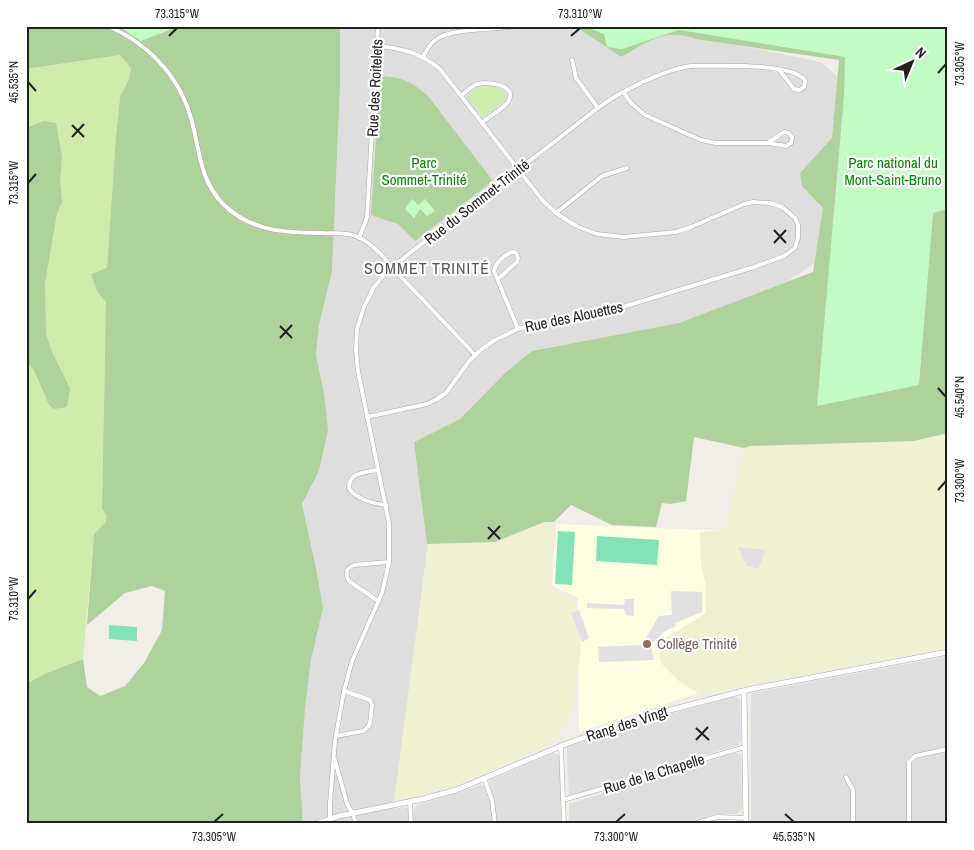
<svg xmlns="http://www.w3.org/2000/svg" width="974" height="850" font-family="'Archivo Narrow',sans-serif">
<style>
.residential{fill:#dfdede}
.education{fill:#fffde2}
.farmland{fill:#f0f0d2}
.grass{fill:#d0ecac}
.forest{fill:#afd19b}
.park{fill:#c4fbc5}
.pitch{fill:#84e2b7}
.parking{fill:#e1e1e1}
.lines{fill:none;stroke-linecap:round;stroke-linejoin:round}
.minor-casing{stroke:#a8a8a8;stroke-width:5}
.tertiary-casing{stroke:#a8a8a8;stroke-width:6}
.minor{stroke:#fff;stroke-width:4}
.tertiary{stroke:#fff;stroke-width:5}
.ticks{fill:none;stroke:#212121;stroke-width:2}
.education-dot{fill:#8d6e63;stroke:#fff;stroke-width:2}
.labels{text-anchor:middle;stroke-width:4.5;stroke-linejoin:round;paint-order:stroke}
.street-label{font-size:15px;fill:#212121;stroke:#fff}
.park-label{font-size:15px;fill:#09840a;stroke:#fff}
.education-label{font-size:15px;fill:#785e54;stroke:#fff;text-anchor:start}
.neighbourhood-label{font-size:16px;letter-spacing:1px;fill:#545454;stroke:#fff}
.neatline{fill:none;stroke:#212121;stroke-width:2}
.ticks-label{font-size:12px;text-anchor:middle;fill:#212121}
</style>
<rect width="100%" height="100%" fill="#f1ede7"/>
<g class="residential">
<polygon points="340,26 575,26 621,57 656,36 684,34 821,62 841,80 830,210 815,263 779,287 679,323 532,351 505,373 460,419 414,442 428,544 394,809 404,807 408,808 409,812 413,811 417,805 458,793 480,785 484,786 486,790 491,788 489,782 492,779 554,753 559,755 560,759 561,824 303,824 300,778 305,709 311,659 315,563 302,504 319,471 324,393 316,355 319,325 332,271 340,87"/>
<polygon points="948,656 948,824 751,824 751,693"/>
<polygon points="733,697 737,697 740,699 741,740 738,745 569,796 567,747 640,722"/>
<polygon points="733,753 739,753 741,756 742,808 740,811 736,814 715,814 682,824 569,824 569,804"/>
</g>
<polygon class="education" points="556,524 733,531 708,690 579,732 578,598 552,585"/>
<g class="farmland">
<polygon points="948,433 948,648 733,688 703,696 680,682 661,663 658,643 706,613 706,586 701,565 700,532 725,530 744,448 750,446 914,441"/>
<polygon points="544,522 554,522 549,587 576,602 581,650 572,712 549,745 455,786 394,801 428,544 495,542"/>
</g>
<g class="grass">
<polygon points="120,55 131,68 129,79 120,97 116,136 107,268 102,509 107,516 105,523 94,534 83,659 26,691 26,69"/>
<polygon points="480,86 500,88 506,94 504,101 485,116 481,114 469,98 469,94"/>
</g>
<g class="forest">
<polygon points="26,26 340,26 340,87 332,271 319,325 316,355 324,393 328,430 319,471 302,504 315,563 323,608 311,659 305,709 300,778 303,824 26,824 26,684 45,674 83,659 87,687 100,696 125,686 144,663 162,630 165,591 152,586 125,593 87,625 94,534 105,523 107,516 102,509 106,302 97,291 91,274 107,268 116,136 120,97 129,79 131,68 120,55 26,69"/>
<path d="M 575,26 L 948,26 L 948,433 L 914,441 L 750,446 L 744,448 L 694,437 L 686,501 L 670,504 L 662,503 L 656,527 L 612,525 L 571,505 L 554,522 L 544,522 L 495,542 L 427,544 L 414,442 L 460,419 L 505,373 L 532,351 L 679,323 L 813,272 L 823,208 L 802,186 L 800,173 L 832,138 L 839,60 L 696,39 C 665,27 647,42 621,57 Z"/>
<path d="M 380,76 C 402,77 411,81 428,96 L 493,181 L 415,241 L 398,224 L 371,215 Z"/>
<polygon points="44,121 56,123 62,157 60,180 62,202 57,213 45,283 46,334 52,352 70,388 67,407 54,409 49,405 34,370 26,361 26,128"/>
</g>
<g class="park">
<polygon points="118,26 180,26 141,41"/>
<polygon points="583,26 948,26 948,209 933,213 919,385 817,406 844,96 845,57 679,30 622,49 607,47 604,34"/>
<polygon points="412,199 418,205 425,199 435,211 427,216 420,209 414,218 405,209"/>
</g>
<g class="pitch">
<polygon points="558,531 575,532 572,585 555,584"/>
<polygon points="597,536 659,540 657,565 596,561"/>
<polygon points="109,625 137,627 137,641 109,639"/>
</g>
<g class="parking">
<polygon points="738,547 766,550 758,569 747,566"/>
<polygon points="671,591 702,592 702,612 675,623 676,626 665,631 651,645 654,660 599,662 598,647 640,645 645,640 659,616 672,615"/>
<polygon points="625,599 634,599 634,616 626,615 624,609 587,608 587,603 624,605"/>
<polygon points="579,610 589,638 582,642 571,613"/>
</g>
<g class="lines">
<g class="minor-casing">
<g id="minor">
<path d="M 108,26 C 153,46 184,82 194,130 C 200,157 202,181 222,203 C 250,232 287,233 324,233 C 335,234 348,232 358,237 C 376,245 389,264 402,278 C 426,303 451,329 475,355"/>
<path d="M 423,57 C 426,51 429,45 435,40 C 449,29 491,29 510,27"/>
<polyline points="572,60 576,78 598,108"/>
<polyline points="623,92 632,104 645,115 701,140 716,143 768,143 786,146 791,143 792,137 789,133 784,132 768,143"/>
<path d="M 462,95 C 467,91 472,85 478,84 C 488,81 519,85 508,102 C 502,110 490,116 483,122"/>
<polyline points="556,213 602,176 627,168"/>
<polyline points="359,238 367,217 378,26"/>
<path d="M 498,279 L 517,262 L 518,258 L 516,253 L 513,252 C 505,254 495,263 494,271 L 518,329"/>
<path d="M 367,417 L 427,404 L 437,399 L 446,393 L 470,360 L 482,349 L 495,340 L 518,329 L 543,323 L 593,316 L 754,267 L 784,256 L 795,248 L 798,238 L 798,225 L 795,218 L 782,207 L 770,203 L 753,202 L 744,204 L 691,227 L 676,232 L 624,237 L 597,234 L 576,226 L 556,213 L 543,201 L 440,69 C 421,53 401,48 377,46"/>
<path d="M 378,470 C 366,472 348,473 349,488 C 355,499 374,504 386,505"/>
<path d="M 378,601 L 349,581 C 345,574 346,568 354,565 L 389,562"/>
<polyline points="336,736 363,731 368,727 370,723 372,705 370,700 344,691"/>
<polyline points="561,746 564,824"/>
<polyline points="335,760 347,804 353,814 356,824"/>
<polyline points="846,777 853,790 853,824"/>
<polyline points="484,778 492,800 495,824"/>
<polyline points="563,800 745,747"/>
<polyline points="410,802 411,824"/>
<path d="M 330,818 L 330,803 L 335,741 L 344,691 L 352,661 L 382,593 L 389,562 L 389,523 L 358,371 L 356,351 L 357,329 L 364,307 L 374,287 L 388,270 L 598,108 C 619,92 665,69 691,66 C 715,66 790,62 805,80 L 804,87 L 800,90 L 794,89 L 780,71"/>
<polyline points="693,824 717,817 746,818"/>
<polyline points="909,824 909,762 915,756 948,749"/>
</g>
</g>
<g class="tertiary-casing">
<g id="tertiary">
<polyline points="744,691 746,824"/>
<polyline points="315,824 339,816 423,799 456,790 566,744 610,728 651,715 751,689 948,652"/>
</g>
</g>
<use href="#minor" class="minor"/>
<use href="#tertiary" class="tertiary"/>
</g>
<path class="ticks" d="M 169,36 L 177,28M 571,36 L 580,28M 938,73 L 946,64M 28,82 L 36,91M 72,125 L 84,137M 72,137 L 84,124M 28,183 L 36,174M 774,230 L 786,243M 774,243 L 786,230M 280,326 L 292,338M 280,338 L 292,325M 938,388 L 946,397M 938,490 L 946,481M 488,527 L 500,539M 488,539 L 500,526M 28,599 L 36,590M 696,728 L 709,740M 696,740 L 708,727M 785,814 L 794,822M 214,822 L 223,814M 616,822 L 625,814"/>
<circle class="education-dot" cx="647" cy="644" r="5"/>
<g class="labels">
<g class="street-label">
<text transform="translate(375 88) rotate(-87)" y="5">Rue des Roitelets</text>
<text transform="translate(477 202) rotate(-38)" y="5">Rue du Sommet-Trinité</text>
<text transform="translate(574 317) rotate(-12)" y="5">Rue des Alouettes</text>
<text transform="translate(627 724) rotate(-18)" y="5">Rang des Vingt</text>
<text transform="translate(654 774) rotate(-17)" y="5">Rue de la Chapelle</text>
</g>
<g class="park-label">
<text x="424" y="168">Parc<tspan x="424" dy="17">Sommet-Trinité</tspan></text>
<text x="893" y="168">Parc national du<tspan x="893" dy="17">Mont-Saint-Bruno</tspan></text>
</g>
<g class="education-label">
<text x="657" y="649">Collège Trinité</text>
</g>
<g class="neighbourhood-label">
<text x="427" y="274">SOMMET TRINITÉ</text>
</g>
</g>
<rect width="974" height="850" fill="none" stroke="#ffffff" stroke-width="55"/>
<g transform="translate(912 62) rotate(44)" stroke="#ffffff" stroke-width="4" paint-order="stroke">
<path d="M0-4L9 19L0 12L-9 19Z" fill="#212121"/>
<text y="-8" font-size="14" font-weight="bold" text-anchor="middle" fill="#212121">N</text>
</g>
<rect x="28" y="28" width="918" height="794" class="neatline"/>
<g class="ticks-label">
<text x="177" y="18">73.315°W</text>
<text x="580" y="18">73.310°W</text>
<text transform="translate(960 64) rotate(-90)" y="4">73.305°W</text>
<text transform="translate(14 82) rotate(-90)" y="4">45.535°N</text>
<text transform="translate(14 183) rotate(-90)" y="4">73.315°W</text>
<text transform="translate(960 397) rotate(-90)" y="4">45.540°N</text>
<text transform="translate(960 481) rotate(-90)" y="4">73.300°W</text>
<text transform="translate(14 599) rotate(-90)" y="4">73.310°W</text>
<text x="214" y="841">73.305°W</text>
<text x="616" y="841">73.300°W</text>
<text x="794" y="841">45.535°N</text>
</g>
</svg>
